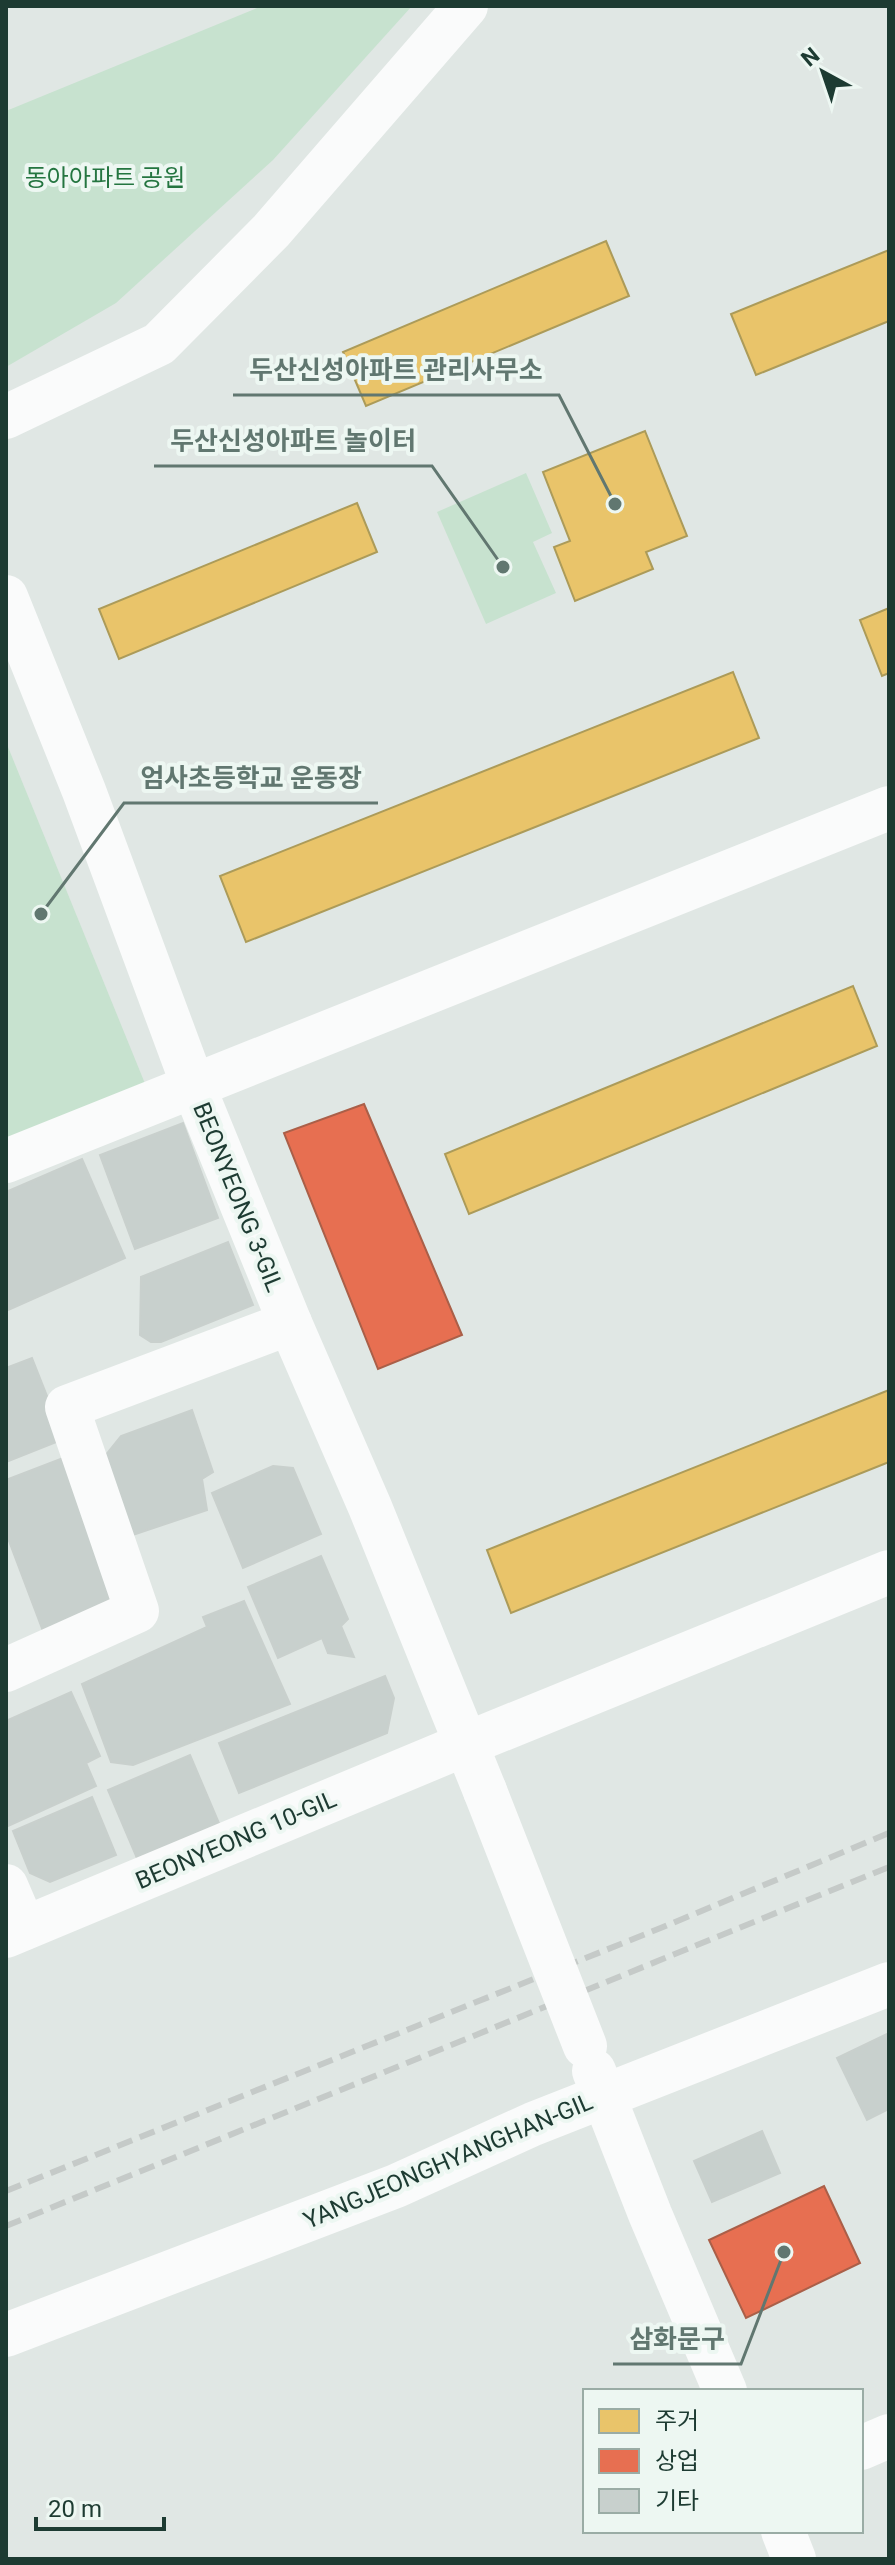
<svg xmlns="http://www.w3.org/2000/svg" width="895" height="2565" font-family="Roboto,'Noto Sans KR',sans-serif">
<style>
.green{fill:#c7e2cf}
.homes{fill:#e9c46a;stroke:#ac9b59;stroke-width:2}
.shops{fill:#e76f51;stroke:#aa5f48;stroke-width:2}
.building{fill:#c8d0cd;stroke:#c9d0cd;stroke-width:2}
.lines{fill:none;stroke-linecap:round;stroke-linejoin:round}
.street{stroke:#fafbfb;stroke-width:44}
.rail{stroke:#c5cac8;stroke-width:6;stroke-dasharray:16 8;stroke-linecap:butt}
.street-bridge{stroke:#fafbfb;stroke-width:44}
.labels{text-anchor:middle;stroke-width:8;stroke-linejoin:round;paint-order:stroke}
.park-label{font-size:24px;fill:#247540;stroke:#edf7f2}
.street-label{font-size:24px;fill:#1d3b32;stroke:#edf7f2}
.leader{fill:none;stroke:#617770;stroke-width:3}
.callout-dot{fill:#617770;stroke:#edf7f2;stroke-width:3}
.callout-label{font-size:26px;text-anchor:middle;font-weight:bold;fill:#617770;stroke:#edf7f2;stroke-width:8;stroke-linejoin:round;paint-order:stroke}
</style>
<rect width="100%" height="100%" fill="#e0e7e4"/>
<g class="green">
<polygon points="262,6 412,6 273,160 116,303 6,367 6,111"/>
<polygon points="526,473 552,533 533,542 556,593 486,624 437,512"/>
<polygon points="6,742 146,1086 6,1143"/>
</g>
<g class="homes">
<polygon points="606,241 629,296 366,406 343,352"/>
<polygon points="889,250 889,321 756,375 731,314"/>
<polygon points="645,431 687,536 646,552 653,569 575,601 554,547 570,541 543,472"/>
<polygon points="357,503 377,552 119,659 99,609"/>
<polygon points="889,608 889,673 882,676 860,620"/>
<polygon points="733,672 759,738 246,942 220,876"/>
<polygon points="853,986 877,1046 469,1214 445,1154"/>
<polygon points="889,1390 889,1462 511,1613 487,1550"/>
</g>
<g class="shops">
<polygon points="364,1104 462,1335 378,1369 284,1133"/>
<polygon points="824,2186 860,2263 746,2318 709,2240"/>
</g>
<g class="building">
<polygon points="183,1123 218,1218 135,1249 100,1155"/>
<polygon points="82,1159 125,1258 6,1311 6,1192"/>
<polygon points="228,1242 253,1305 161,1342 151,1342 140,1335 141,1277"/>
<polygon points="32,1358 64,1439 6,1462 6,1368"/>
<polygon points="192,1410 213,1472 202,1479 207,1510 124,1538 105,1456 121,1436"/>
<polygon points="63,1458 121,1611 46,1639 6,1533 6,1480"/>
<polygon points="273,1466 293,1468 321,1534 243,1568 212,1493"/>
<polygon points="321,1556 348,1619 341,1626 354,1657 328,1653 322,1638 278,1658 248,1587"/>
<polygon points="244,1601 290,1704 133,1765 111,1762 82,1684 207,1627 203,1617"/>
<polygon points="385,1676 394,1698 387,1733 239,1793 219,1743"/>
<polygon points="71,1692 100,1756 86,1763 96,1786 6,1827 6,1721"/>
<polygon points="190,1755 224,1835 142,1870 108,1790"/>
<polygon points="92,1797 116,1855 50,1882 30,1873 13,1831"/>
<polygon points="889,2033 889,2109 867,2120 837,2058"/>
<polygon points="762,2131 780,2173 712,2202 694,2161"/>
</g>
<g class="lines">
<g class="street">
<polyline points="6,417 159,344 271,231 466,6"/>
<polyline points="6,597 84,791 193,1085 290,1323 370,1507 485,1791"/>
<polyline points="6,1161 889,808"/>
<polyline points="6,1670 137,1611 67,1407 290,1323"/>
<polyline points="6,1886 24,1928"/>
<polyline points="6,1936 466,1744 889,1572"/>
<polyline points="594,2071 650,2214 725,2391"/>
<polyline points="6,2335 396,2186 533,2124 889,1984"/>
<polyline points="861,2448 889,2436"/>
<polyline points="783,2531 794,2559"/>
</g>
<g class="rail">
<polyline points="6,2191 663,1927 889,1833"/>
<polyline points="6,2226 889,1867"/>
</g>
<polyline class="street-bridge" points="485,1791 585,2046"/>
</g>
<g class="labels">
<g class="park-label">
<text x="105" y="186">동아아파트 공원</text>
</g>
<g class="street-label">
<text transform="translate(238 1197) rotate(68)" y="8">BEONYEONG 3-GIL</text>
<text transform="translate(236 1840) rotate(-23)" y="8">BEONYEONG 10-GIL</text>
<text transform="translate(448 2161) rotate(-23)" y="8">YANGJEONGHYANGHAN-GIL</text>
</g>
</g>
<path class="leader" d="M615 504L559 395H233M503 567L432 466H154M41 914L124 803H378M784 2252L741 2364H613"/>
<g class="callout-dot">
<circle cx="615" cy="504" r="8"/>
<circle cx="503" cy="567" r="8"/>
<circle cx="41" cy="914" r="8"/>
<circle cx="784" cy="2252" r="8"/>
</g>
<g class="callout-label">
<text x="396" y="379">두산신성아파트 관리사무소</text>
<text x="293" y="450">두산신성아파트 놀이터</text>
<text x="251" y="787">엄사초등학교 운동장</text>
<text x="677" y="2348">삼화문구</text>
</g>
<rect width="895" height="2565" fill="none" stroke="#1d3b32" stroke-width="16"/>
<rect x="583" y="2389" width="280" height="144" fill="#edf7f2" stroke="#9aaca5" stroke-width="2"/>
<rect x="599" y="2409" width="40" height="24" fill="#e9c46a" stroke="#9aaca5" stroke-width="2"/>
<text x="655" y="2429" font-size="24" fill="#1d3b32">주거</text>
<rect x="599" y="2449" width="40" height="24" fill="#e76f51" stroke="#9aaca5" stroke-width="2"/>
<text x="655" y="2469" font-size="24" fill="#1d3b32">상업</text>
<rect x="599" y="2489" width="40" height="24" fill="#c8d0cd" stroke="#9aaca5" stroke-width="2"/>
<text x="655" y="2509" font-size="24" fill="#1d3b32">기타</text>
<g transform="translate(823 72) rotate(320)" stroke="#edf7f2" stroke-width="6" paint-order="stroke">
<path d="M0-6L14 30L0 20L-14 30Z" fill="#1d3b32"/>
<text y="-12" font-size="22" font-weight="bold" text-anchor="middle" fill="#1d3b32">N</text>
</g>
<path d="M36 2517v12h128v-12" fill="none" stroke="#1d3b32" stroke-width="4"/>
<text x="48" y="2517" font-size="24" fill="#1d3b32" stroke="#edf7f2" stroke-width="6" paint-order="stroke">20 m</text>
</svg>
